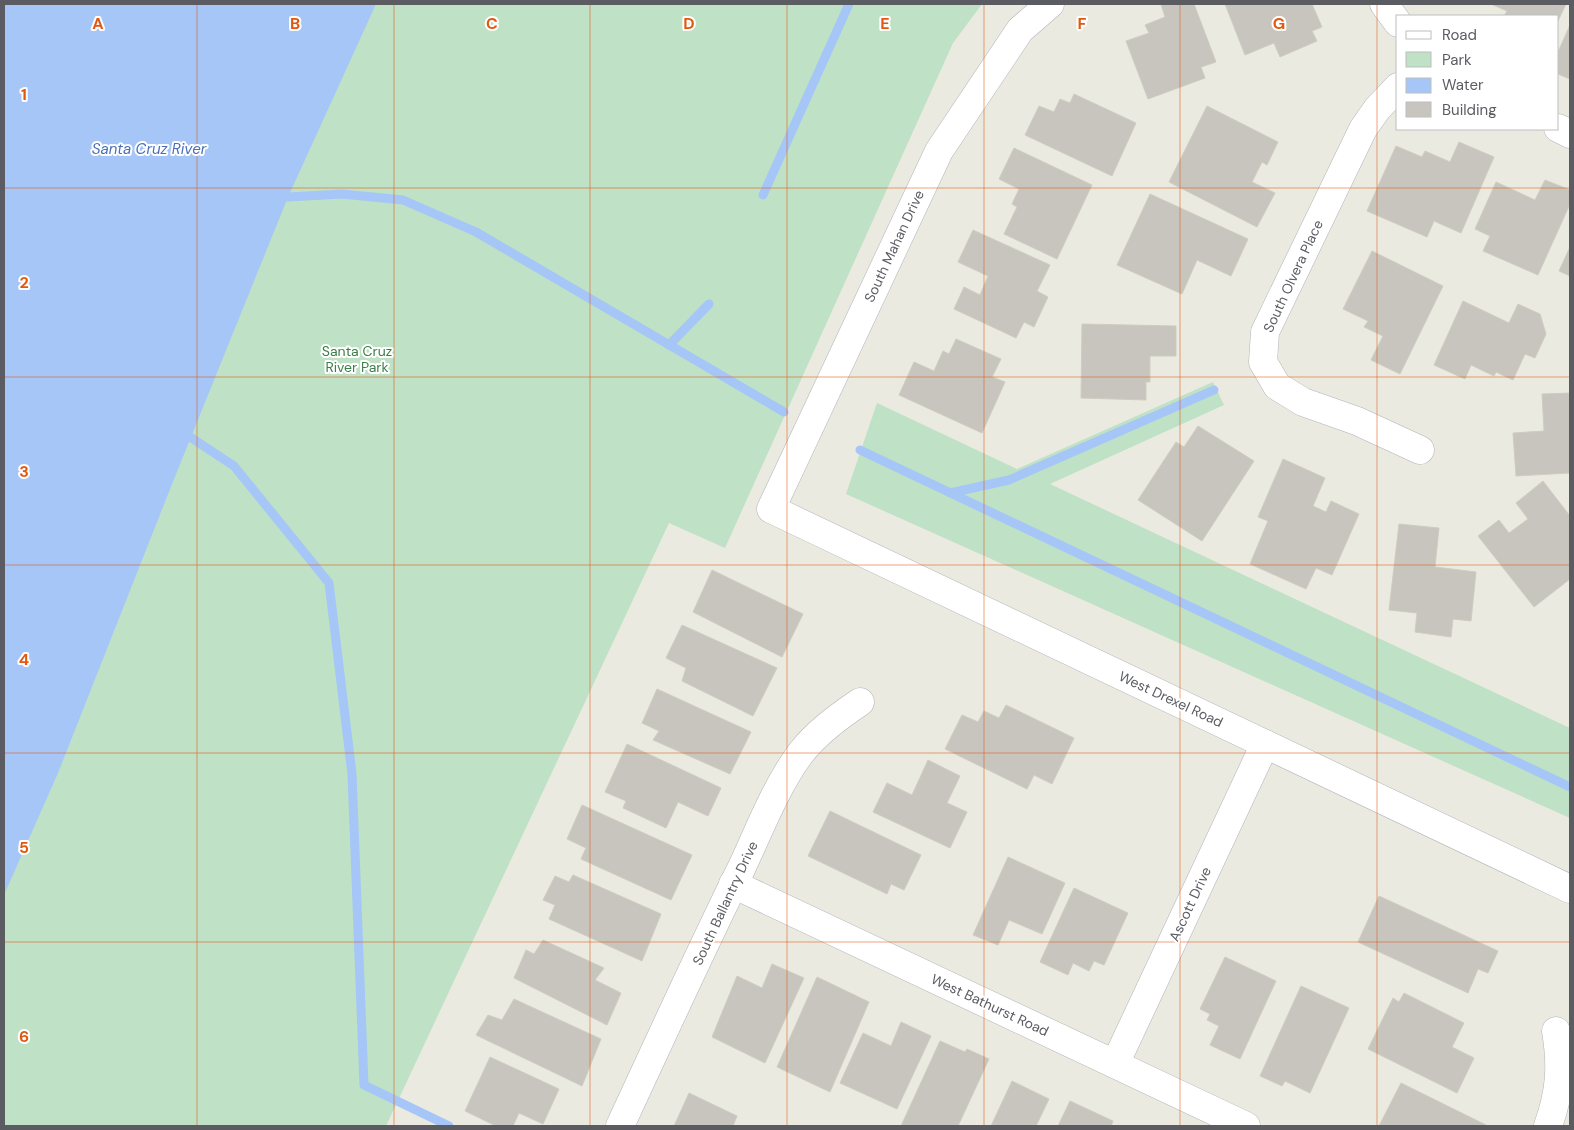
<svg xmlns="http://www.w3.org/2000/svg" width="1574" height="1130" font-family="'DM Sans',sans-serif">
<style>
.green{fill:#bfe1c5}
.water{fill:#a5c6f7}
.lines{fill:none;stroke-linecap:round;stroke-linejoin:round}
.stream{stroke:#a5c6f7;stroke-width:9}
.building{fill:#c7c5be;stroke:#cfcdc0}
.minor-casing{stroke:#b2b3b8;stroke-width:29}
.minor{stroke:#fff;stroke-width:28}
.grid{fill:none;stroke:#e15910;stroke-width:1;stroke-opacity:0.55}
.labels{text-anchor:middle;stroke-width:4;stroke-linejoin:round;paint-order:stroke}
.street-label{font-size:14px;fill:#5a5c61;stroke:#fff}
.park-label{font-size:14px;fill:#3b7e49;stroke:#fff}
.water-label{font-size:15px;font-style:italic;fill:#4b6eb7;stroke:#fff}
.grid-label{font-size:16px;text-anchor:middle;font-weight:bold;fill:#e15910;stroke:#fff;stroke-width:4;stroke-linejoin:round;paint-order:stroke}
</style>
<rect width="100%" height="100%" fill="#ebeae1"/>
<g class="green">
<polygon points="4,4 982,4 953,43 725,548 669,523 386,1126 4,1126"/>
<polygon points="1213,382 1224,405 1050,484 1570,728 1570,818 846,494 877,403 1017,469"/>
</g>
<polygon class="water" points="4,4 376,4 288,197 174,479 58,773 4,895"/>
<g class="lines">
<g class="stream">
<polyline points="278,194 288,197 342,194 403,200 476,232 784,412"/>
<polyline points="763,195 849,4"/>
<polyline points="669,345 709,304"/>
<polyline points="181,431 234,466 329,583 352,774 364,1085 449,1126"/>
<polyline points="860,450 1570,787"/>
<polyline points="950,493 1009,480 1214,390"/>
</g>
</g>
<g class="building">
<polygon points="1161,4 1194,4 1216,62 1201,67 1205,78 1148,99 1126,41 1149,33 1145,25 1165,17"/>
<polygon points="1225,4 1312,4 1322,27 1312,31 1317,41 1280,57 1274,43 1245,55"/>
<polygon points="1491,4 1566,4 1558,21 1558,16 1504,16 1507,11"/>
<polygon points="1570,25 1570,79 1558,74 1558,52"/>
<polygon points="1074,94 1136,123 1112,176 1025,135 1039,106 1054,112 1060,99 1070,103"/>
<polygon points="1207,106 1278,142 1267,165 1262,162 1252,182 1275,193 1257,227 1169,182"/>
<polygon points="1459,142 1494,157 1461,233 1434,221 1427,237 1367,211 1396,146 1422,157 1425,151 1450,162"/>
<polygon points="1014,148 1092,185 1057,259 1004,234 1017,207 1012,204 1019,189 999,179"/>
<polygon points="1545,180 1570,190 1570,204 1538,275 1483,251 1490,236 1475,229 1496,182 1535,200"/>
<polygon points="1150,194 1248,239 1231,276 1197,260 1182,294 1117,265"/>
<polygon points="973,230 1050,265 1037,291 1048,297 1034,327 1024,322 1016,338 954,309 964,287 980,295 988,276 958,262"/>
<polygon points="1570,247 1570,276 1559,271"/>
<polygon points="1372,251 1443,286 1400,374 1371,360 1383,336 1364,327 1368,321 1343,309"/>
<polygon points="1463,301 1509,323 1518,304 1540,314 1546,334 1535,358 1525,354 1513,380 1496,372 1494,376 1471,365 1465,379 1434,365"/>
<polygon points="1082,324 1176,326 1176,356 1150,356 1150,382 1146,382 1146,400 1081,398"/>
<polygon points="956,339 1001,359 992,377 1005,382 982,433 899,395 914,362 934,371 943,351 949,354"/>
<polygon points="1570,393 1570,473 1516,476 1513,433 1544,431 1542,394"/>
<polygon points="1198,426 1254,461 1202,541 1138,500 1176,442 1184,447"/>
<polygon points="1283,459 1325,478 1313,506 1326,512 1331,501 1359,514 1332,575 1316,568 1306,589 1250,564 1268,521 1258,517"/>
<polygon points="1543,481 1570,516 1570,579 1534,607 1478,536 1499,520 1509,533 1528,519 1516,503"/>
<polygon points="1399,524 1439,528 1435,567 1476,572 1471,621 1453,619 1451,637 1415,632 1417,613 1389,610"/>
<polygon points="712,570 803,614 782,657 693,612"/>
<polygon points="682,625 777,668 753,716 682,681 686,668 666,658"/>
<polygon points="657,689 751,732 730,774 653,740 659,731 642,723"/>
<polygon points="1006,705 1074,738 1052,784 1034,775 1027,789 945,749 962,715 978,722 984,711 999,718"/>
<polygon points="627,744 721,788 708,816 678,802 666,828 623,808 626,801 605,792"/>
<polygon points="928,760 960,776 947,803 967,812 950,848 873,812 887,783 912,795"/>
<polygon points="582,805 692,855 671,900 581,859 586,848 567,839"/>
<polygon points="830,811 921,855 904,890 891,884 887,894 808,856"/>
<polygon points="1008,857 1065,883 1042,934 1009,920 998,945 973,935"/>
<polygon points="573,875 661,914 642,961 549,919 555,905 543,900 555,876 569,882"/>
<polygon points="1074,888 1128,913 1104,965 1094,961 1089,971 1073,963 1068,975 1040,962"/>
<polygon points="1379,896 1498,951 1488,973 1478,969 1468,993 1358,942"/>
<polygon points="543,940 604,968 595,980 621,993 607,1025 514,978 526,950 534,954"/>
<polygon points="1225,957 1276,981 1240,1059 1210,1045 1219,1026 1207,1020 1210,1014 1200,1009"/>
<polygon points="772,964 804,978 765,1063 712,1037 737,976 762,988"/>
<polygon points="817,977 869,1002 830,1092 777,1067"/>
<polygon points="1301,986 1349,1008 1310,1093 1285,1081 1282,1086 1260,1076"/>
<polygon points="1404,993 1464,1023 1452,1047 1474,1058 1457,1093 1368,1049 1393,998 1399,1002"/>
<polygon points="514,999 601,1039 582,1086 476,1035 488,1015 502,1020"/>
<polygon points="901,1022 931,1036 897,1109 840,1083 863,1033 891,1046"/>
<polygon points="940,1041 965,1052 967,1049 989,1059 958,1126 901,1126"/>
<polygon points="490,1057 559,1089 543,1124 519,1113 513,1126 496,1126 465,1111"/>
<polygon points="1012,1081 1049,1099 1036,1126 991,1126"/>
<polygon points="1401,1083 1488,1126 1379,1126"/>
<polygon points="689,1093 737,1116 733,1126 674,1126"/>
<polygon points="1070,1101 1113,1121 1111,1126 1058,1126"/>
</g>
<g class="lines">
<g class="minor-casing">
<g id="minor">
<polyline points="1050,4 1020,30 939,151 771,509 1570,889"/>
<polyline points="1384,4 1398,23"/>
<polyline points="1398,87 1377,109 1363,129 1265,332 1263,362 1277,386 1303,402 1357,421 1420,450"/>
<polyline points="1558,128 1570,134"/>
<polyline points="733,884 1246,1126"/>
<polyline points="1115,1064 1265,744"/>
<path d="M 620,1126 C 660,1040 699,954 741,869 C 759,831 775,788 800,754 C 816,733 838,717 860,702"/>
<path d="M 1548,1126 C 1560,1092 1562,1067 1556,1031"/>
</g>
</g>
<use href="#minor" class="minor"/>
</g>
<path class="grid" d="M 197,4 L 197,1126M 394,4 L 394,1126M 590,4 L 590,1126M 787,4 L 787,1126M 984,4 L 984,1126M 1180,4 L 1180,1126M 1377,4 L 1377,1126M 4,188 L 1570,188M 4,377 L 1570,377M 4,565 L 1570,565M 4,753 L 1570,753M 4,942 L 1570,942"/>
<g class="labels">
<g class="street-label">
<text transform="translate(894 246) rotate(-65)" y="5">South Mahan Drive</text>
<text transform="translate(1293 276) rotate(-65)" y="5">South Olvera Place</text>
<text transform="translate(1171 699) rotate(25)" y="5">West Drexel Road</text>
<text transform="translate(725 903) rotate(-65)" y="5">South Ballantry Drive</text>
<text transform="translate(1190 904) rotate(-65)" y="5">Ascott Drive</text>
<text transform="translate(990 1005) rotate(25)" y="5">West Bathurst Road</text>
</g>
<g class="park-label">
<text x="357" y="356">Santa Cruz<tspan x="357" dy="16">River Park</tspan></text>
</g>
<g class="water-label">
<text x="149" y="154">Santa Cruz River</text>
</g>
</g>
<g class="grid-label">
<text x="98" y="29">A</text>
<text x="295" y="29">B</text>
<text x="492" y="29">C</text>
<text x="689" y="29">D</text>
<text x="885" y="29">E</text>
<text x="1082" y="29">F</text>
<text x="1279" y="29">G</text>
<text x="24" y="100">1</text>
<text x="24" y="288">2</text>
<text x="24" y="477">3</text>
<text x="24" y="665">4</text>
<text x="24" y="853">5</text>
<text x="24" y="1042">6</text>
</g>
<rect width="1574" height="1130" fill="none" stroke="#5a5c61" stroke-width="10"/>
<rect x="1396" y="15" width="162" height="115" fill="#ffffff" stroke="#bdbec0"/>
<rect x="1406" y="31" width="25" height="8" fill="#ffffff" stroke="#bdbec0"/>
<text x="1442" y="40" font-size="15" fill="#5a5c61">Road</text>
<rect x="1406" y="52" width="25" height="15" fill="#bfe1c5" stroke="#bdbec0"/>
<text x="1442" y="65" font-size="15" fill="#5a5c61">Park</text>
<rect x="1406" y="78" width="25" height="15" fill="#a5c6f7" stroke="#bdbec0"/>
<text x="1442" y="90" font-size="15" fill="#5a5c61">Water</text>
<rect x="1406" y="102" width="25" height="15" fill="#c7c5be" stroke="#bdbec0"/>
<text x="1442" y="115" font-size="15" fill="#5a5c61">Building</text>
</svg>
